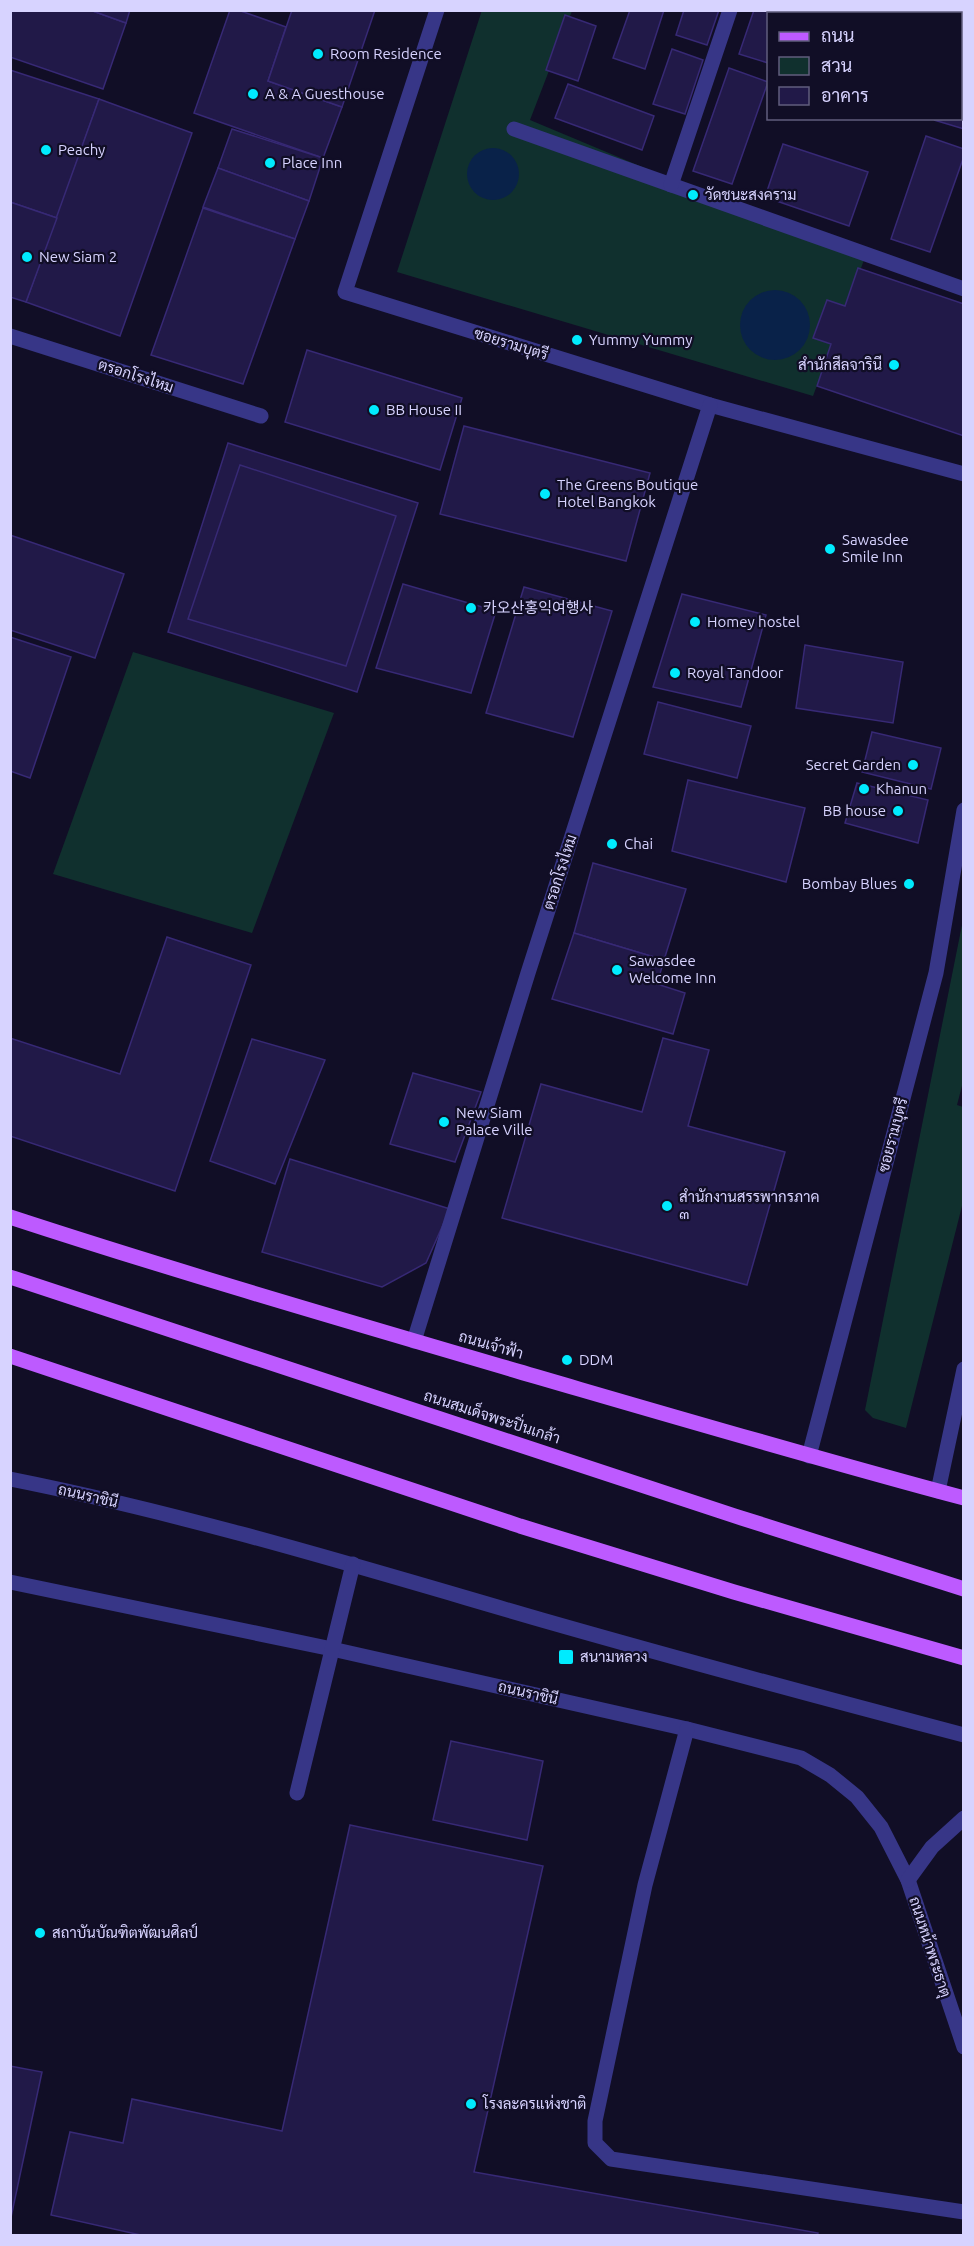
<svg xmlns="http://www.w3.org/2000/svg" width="974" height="2246" font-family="Ubuntu,'Noto Sans KR',Sarabun,sans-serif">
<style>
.green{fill:#10302e}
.water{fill:#092249}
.building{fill:#211948;stroke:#372975;stroke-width:1.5}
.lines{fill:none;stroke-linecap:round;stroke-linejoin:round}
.minor{stroke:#373687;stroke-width:15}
.major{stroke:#bd5aff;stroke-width:15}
.poi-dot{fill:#00ebfe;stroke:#110e26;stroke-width:2}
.labels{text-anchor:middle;stroke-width:4.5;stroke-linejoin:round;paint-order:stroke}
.poi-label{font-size:15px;fill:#d7d3ff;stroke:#110e26;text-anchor:start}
.street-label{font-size:15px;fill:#d7d3ff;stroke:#110e26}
</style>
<rect width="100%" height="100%" fill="#110e26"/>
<g class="green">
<polygon points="482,10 572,11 530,120 864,260 813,396 397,272"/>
<polygon points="133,652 334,713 252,933 53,874"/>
<polygon points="963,920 964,1078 957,1105 963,1107 963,1202 906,1428 873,1418 865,1410"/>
</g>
<g class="water">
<circle cx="493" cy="174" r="26"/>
<circle cx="775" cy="325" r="35"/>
</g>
<g class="building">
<polygon points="10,10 90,10 126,23 103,89 10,57"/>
<polygon points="90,10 130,10 126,23"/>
<polygon points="230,10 238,10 286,27 268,81 342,107 323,158 194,113"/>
<polygon points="292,10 375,10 342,107 268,81"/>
<polygon points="630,10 664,10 645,69 613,58"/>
<polygon points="684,10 719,10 707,45 676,35"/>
<polygon points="754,10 798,10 797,14 768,14 768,63 739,54"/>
<polygon points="820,10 936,10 935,14 819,14"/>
<polygon points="565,15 596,26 578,81 546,70"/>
<polygon points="964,36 964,129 934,120 960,118 960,44"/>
<polygon points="672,49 703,60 685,114 653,104"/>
<polygon points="729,68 768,82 732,184 693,171"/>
<polygon points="10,70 99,99 57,218 10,202"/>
<polygon points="568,84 654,116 642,150 555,118"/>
<polygon points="99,99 192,133 120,336 26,302"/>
<polygon points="232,129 323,158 309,201 218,168"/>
<polygon points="926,136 964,149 964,156 930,252 891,239"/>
<polygon points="783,144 868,172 849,226 765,197"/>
<polygon points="218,168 309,201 295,239 203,207"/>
<polygon points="10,202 57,218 26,302 10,297"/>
<polygon points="203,208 295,239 243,384 151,355"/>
<polygon points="858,268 964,304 964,436 817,386 831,344 813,338 827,300 845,306"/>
<polygon points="307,350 462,398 440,470 285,422"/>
<polygon points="464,426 650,473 626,561 440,514"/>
<polygon points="228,443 418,503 357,692 168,632"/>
<polygon points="240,465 396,516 346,666 188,619"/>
<polygon points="10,535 124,574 95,658 10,630"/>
<polygon points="403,584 496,611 471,693 376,668"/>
<polygon points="524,587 612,611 573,737 486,713"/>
<polygon points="682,594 766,615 741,707 653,687"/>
<polygon points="10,637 71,657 30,778 10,771"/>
<polygon points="805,645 903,662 893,723 796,708"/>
<polygon points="658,702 751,726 737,778 644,754"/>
<polygon points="872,732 941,748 931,789 862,772"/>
<polygon points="688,780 805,808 786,882 672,851"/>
<polygon points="857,783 928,800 918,843 845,823"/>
<polygon points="593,863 686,889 664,960 574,933"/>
<polygon points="574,933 664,960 657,984 685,993 673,1034 552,999"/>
<polygon points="167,937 251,965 175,1191 10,1136 10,1038 120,1074"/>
<polygon points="663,1038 709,1050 688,1126 785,1152 747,1285 502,1218 541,1084 642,1112"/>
<polygon points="252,1039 325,1060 275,1184 210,1161"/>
<polygon points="413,1073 481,1092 455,1162 390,1144"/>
<polygon points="290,1159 450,1209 426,1263 382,1287 262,1252"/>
<polygon points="451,1741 543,1761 527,1840 433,1820"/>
<polygon points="350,1825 543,1866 474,2172 818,2233 817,2236 145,2236 51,2215 70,2132 123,2143 132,2099 282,2131"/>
<polygon points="10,2066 42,2072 10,2222"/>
</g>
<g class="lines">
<g class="minor">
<polyline points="437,10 345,292 710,405 964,474"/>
<polyline points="514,129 964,289"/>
<polyline points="671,185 730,10"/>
<polyline points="10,336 261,416"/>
<polyline points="414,1341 528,973 710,405"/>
<polyline points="809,1456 936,973 964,810"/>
<path d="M 10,1479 C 191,1515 366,1569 542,1620 C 682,1660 823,1698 964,1735"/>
<polyline points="938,1491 964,1369"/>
<polyline points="10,1582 332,1649 687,1729 801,1758 830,1775 857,1797 881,1827 908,1880 964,2047"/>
<polyline points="687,1729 645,1885 595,2121 595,2143 611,2159 964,2212"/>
<polyline points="297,1793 353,1564"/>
<polyline points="908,1880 932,1847 964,1818"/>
</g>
<g class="major">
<path d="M 10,1217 C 178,1272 347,1321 517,1371 C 665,1414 814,1458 964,1498"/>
<polyline points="10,1277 735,1516 964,1589"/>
<polyline points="10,1356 520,1526 734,1592 964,1658"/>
</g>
</g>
<g class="poi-dot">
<circle cx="318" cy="54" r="6"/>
<circle cx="253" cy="94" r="6"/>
<circle cx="46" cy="150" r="6"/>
<circle cx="270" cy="163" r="6"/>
<circle cx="693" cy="195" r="6"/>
<circle cx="27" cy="257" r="6"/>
<circle cx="577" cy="340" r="6"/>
<circle cx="894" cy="365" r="6"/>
<circle cx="374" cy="410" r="6"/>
<circle cx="545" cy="494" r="6"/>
<circle cx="830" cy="549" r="6"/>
<circle cx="471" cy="608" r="6"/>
<circle cx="695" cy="622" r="6"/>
<circle cx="675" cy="673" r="6"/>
<circle cx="913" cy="765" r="6"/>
<circle cx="864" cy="789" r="6"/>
<circle cx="898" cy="811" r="6"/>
<circle cx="612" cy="844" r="6"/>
<circle cx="909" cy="884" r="6"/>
<circle cx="617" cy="970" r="6"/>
<circle cx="444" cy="1122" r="6"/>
<circle cx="667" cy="1206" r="6"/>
<circle cx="567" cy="1360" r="6"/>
<rect x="558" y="1649" width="16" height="16" rx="3"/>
<circle cx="40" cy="1933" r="6"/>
<circle cx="471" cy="2104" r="6"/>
</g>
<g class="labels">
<g class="poi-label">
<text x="330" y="59">Room Residence</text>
<text x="265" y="99">A &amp; A Guesthouse</text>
<text x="58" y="155">Peachy</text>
<text x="282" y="168">Place Inn</text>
<text x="705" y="200">วัดชนะสงคราม</text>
<text x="39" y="262">New Siam 2</text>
<text x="589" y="345">Yummy Yummy</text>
<text x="882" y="370" text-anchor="end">สำนักสีลจารินี</text>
<text x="386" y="415">BB House II</text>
<text x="557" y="490">The Greens Boutique<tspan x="557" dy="17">Hotel Bangkok</tspan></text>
<text x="842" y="545">Sawasdee<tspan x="842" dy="17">Smile Inn</tspan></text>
<text x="483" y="613">카오산홍익여행사</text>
<text x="707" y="627">Homey hostel</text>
<text x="687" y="678">Royal Tandoor</text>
<text x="901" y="770" text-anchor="end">Secret Garden</text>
<text x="876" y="794">Khanun</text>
<text x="886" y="816" text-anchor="end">BB house</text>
<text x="624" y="849">Chai</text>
<text x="897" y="889" text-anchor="end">Bombay Blues</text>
<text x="629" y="966">Sawasdee<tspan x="629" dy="17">Welcome Inn</tspan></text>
<text x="456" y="1118">New Siam<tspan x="456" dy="17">Palace Ville</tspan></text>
<text x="679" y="1202">สำนักงานสรรพากรภาค<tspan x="679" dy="17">๓</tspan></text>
<text x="579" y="1365">DDM</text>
<text x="580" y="1662">สนามหลวง</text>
<text x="52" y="1938">สถาบันบัณฑิตพัฒนศิลป์</text>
<text x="483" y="2109">โรงละครแห่งชาติ</text>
</g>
<g class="street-label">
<text transform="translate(511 344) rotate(17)" y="5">ซอยรามบุตรี</text>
<text transform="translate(136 376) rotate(18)" y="5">ตรอกโรงไหม</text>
<text transform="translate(560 872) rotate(-72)" y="5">ตรอกโรงไหม</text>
<text transform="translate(893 1135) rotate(-75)" y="5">ซอยรามบุตรี</text>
<text transform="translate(491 1345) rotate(16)" y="5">ถนนเจ้าฟ้า</text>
<text transform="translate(492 1417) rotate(18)" y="5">ถนนสมเด็จพระปิ่นเกล้า</text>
<text transform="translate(88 1496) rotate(13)" y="5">ถนนราชินี</text>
<text transform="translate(528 1693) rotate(13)" y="5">ถนนราชินี</text>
<text transform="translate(930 1947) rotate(72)" y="5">ถนนหน้าพระธาตุ</text>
</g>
</g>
<rect width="974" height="2246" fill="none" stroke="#d7d3ff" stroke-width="24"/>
<rect x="767" y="12" width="195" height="108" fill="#110e26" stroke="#605d7d" stroke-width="1.5"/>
<rect x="779" y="32" width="30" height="9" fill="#bd5aff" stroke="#605d7d" stroke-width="1.5"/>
<text x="821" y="42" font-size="18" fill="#d7d3ff">ถนน</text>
<rect x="779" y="57" width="30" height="18" fill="#10302e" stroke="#605d7d" stroke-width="1.5"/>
<text x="821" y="72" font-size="18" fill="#d7d3ff">สวน</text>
<rect x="779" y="87" width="30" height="18" fill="#211948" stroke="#605d7d" stroke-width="1.5"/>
<text x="821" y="102" font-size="18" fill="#d7d3ff">อาคาร</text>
</svg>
